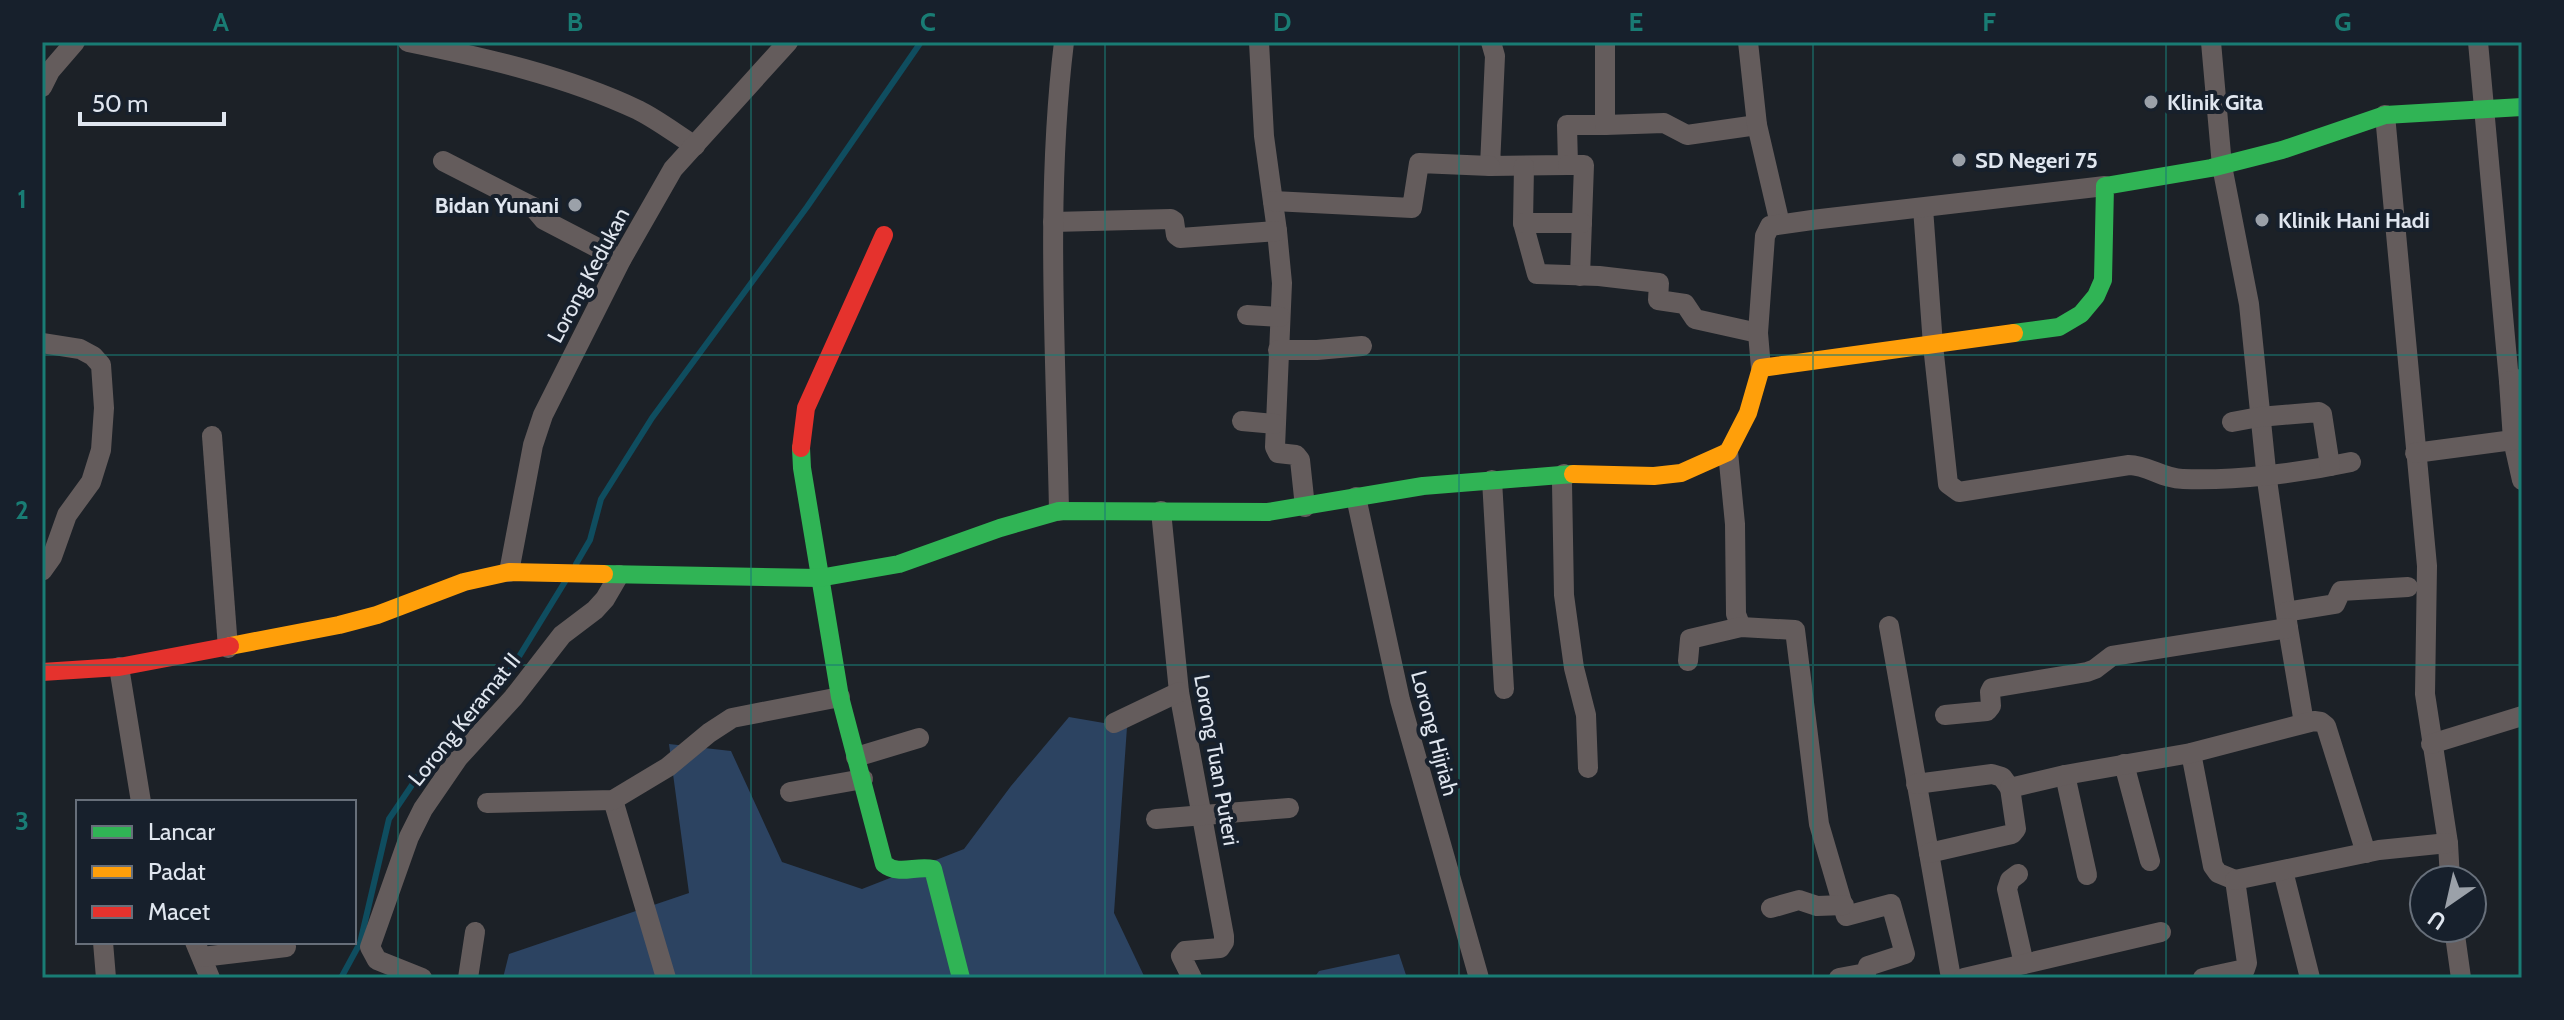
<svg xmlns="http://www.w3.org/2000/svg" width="2564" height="1020" font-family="Cabin,sans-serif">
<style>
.green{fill:#2c4361}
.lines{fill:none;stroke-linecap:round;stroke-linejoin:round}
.stream{stroke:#0f4d5f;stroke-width:6}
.street{stroke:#645c5c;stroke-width:20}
.fast{stroke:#30b455;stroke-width:18}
.slow{stroke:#ff9f0a;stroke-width:18}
.jam{stroke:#e5322d;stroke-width:18}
.grid{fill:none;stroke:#197c74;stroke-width:2;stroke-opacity:0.55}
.poi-dot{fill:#9ba1a9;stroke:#17202c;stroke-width:3}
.labels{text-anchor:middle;stroke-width:8;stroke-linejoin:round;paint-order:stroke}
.poi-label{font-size:22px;font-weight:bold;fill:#e0e6ef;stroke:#17202c;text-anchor:start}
.street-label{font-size:22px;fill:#e0e6ef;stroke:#17202c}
.neatline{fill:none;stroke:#197c74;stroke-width:3}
.grid-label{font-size:26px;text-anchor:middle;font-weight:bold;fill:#197c74}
</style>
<rect width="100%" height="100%" fill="#1c2127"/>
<g class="green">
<polygon points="1069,717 1127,727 1114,913 1145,978 503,978 509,954 689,893 669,744 731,751 782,862 862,889 964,849 1011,786"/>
<polygon points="1399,954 1407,978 1314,978 1319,971"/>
</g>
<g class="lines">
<g class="stream">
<polyline points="576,564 590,540 601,499 652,418 807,207 921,42"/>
<polyline points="341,978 360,943 389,819 435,751 512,668 566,580"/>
</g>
<g class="street">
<path d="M 408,42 C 486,58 566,76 638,110 C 658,120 676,134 695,146"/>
<polyline points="1259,42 1264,136 1277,231 1282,283 1275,447 1278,453 1296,455 1300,460 1305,507"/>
<polyline points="1491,42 1495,56 1490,166 1568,165 1567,125 1605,125"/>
<polyline points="1605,42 1605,125 1664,123 1687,135 1757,125"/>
<polyline points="1748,42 1757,125 1780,224"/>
<polyline points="2211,42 2222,166 2249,304 2267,480 2288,628 2304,723"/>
<polyline points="2478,42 2509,381 2522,379"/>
<polyline points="42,87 50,71 75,42"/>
<polyline points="2385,115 2427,566 2425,694 2448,843 2450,880"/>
<polyline points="443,161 533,207 544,220 621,260"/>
<polyline points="1568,165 1584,165 1580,276"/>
<polyline points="1524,166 1523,223 1537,274 1599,276 1659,283 1658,300 1685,304 1695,319 1758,333"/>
<polyline points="1273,201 1412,208 1419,163 1490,166"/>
<path d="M 1923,208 L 1933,345 L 1948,484 L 1959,492 L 2129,465 C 2148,465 2163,479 2183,479 C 2235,481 2300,473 2351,462"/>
<polyline points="1053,222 1171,219 1174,221 1176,235 1180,238 1277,231"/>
<polyline points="1523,223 1582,223"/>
<polyline points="1247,315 1280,317"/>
<polyline points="42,343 80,349 93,356 101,365 104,408 101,450 91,482 67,515 52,557 42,571"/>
<polyline points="1278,350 1317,350 1362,346"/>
<polyline points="1761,368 1758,333 1765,236 1770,226 1812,220 2105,186"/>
<polyline points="1242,421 1275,424"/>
<polyline points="2232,422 2259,417 2319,412 2322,414 2330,466"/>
<polyline points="212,436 228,648"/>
<polyline points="2513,440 2522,480"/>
<polyline points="1728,452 1735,524 1736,614 1741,627"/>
<polyline points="2415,453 2513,440 2509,381"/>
<polyline points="1564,474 1562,483 1564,595 1574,668 1586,715 1588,768"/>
<polyline points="1492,480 1504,689"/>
<polyline points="1356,497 1400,700 1479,978"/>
<path d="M 1059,511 C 1056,355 1045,197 1064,42"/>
<polyline points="1161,511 1179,692 1224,936 1224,942 1220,948 1185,951 1181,956 1192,978"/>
<polyline points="509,572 533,445 543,415 621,260 673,169 788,42"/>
<polyline points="2286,612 2335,604 2341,591 2408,587"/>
<polyline points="1889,626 1951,978"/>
<polyline points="1688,661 1690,639 1741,627 1795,630 1819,824 1846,916 1891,904 1905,954 1868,966 1866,973 1839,978"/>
<polyline points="119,667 141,802"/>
<polyline points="1945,715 1987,711 1991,706 1990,692 1992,688 2087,672 2095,669 2112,656 2288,628"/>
<polyline points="1114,723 1179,692"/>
<polyline points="2431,744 2522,716"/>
<polyline points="2191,753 2213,866 2218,873 2235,880 2247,963 2245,969 2203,978"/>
<polyline points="856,757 919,738"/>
<polyline points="2124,764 2150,861"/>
<polyline points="2065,775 2087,875"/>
<polyline points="1916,784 1992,774 2002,777 2010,788"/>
<polyline points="790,792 863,779"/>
<polyline points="613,800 666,978"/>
<polyline points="487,803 613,800 668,767 709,733 732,718 840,697"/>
<polyline points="1156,819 1289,808"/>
<polyline points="1929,853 2012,834 2016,829 2010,788 2065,775 2191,753 2314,721 2321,722 2326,726 2366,853"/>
<polyline points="2283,871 2310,978"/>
<polyline points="2018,874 2010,880 2007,889 2024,964"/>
<polyline points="2235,880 2379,850 2448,843"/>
<polyline points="1771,908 1799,900 1817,906 1844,905"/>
<polyline points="2454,928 2461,978"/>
<polyline points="103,942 106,978"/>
<polyline points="195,942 210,978"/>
<polyline points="202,957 286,947"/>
<polyline points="422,978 377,960 370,947 409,837 423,809 458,758 513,698 562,635 595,610 605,599 619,575"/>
<polyline points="468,978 475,932"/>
<polyline points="1964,978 2161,932"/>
</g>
<g class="fast">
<polyline points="2014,333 2059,327 2081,314 2096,296 2103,280 2105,186 2211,168 2282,150 2385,115 2522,107"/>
<path d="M 801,448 L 802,468 L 840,697 L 884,864 C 899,876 916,865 933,869 L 961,978"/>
<polyline points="604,574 819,578 899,564 1000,528 1059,511 1268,512 1423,486 1573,474"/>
</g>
<g class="slow">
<polyline points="1573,474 1654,476 1681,473 1728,452 1748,413 1761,368 2014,333"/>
<polyline points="230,646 339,625 377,615 464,582 509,572 604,574"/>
</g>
<g class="jam">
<polyline points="801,448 806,408 884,235"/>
<polyline points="42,672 119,667 230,646"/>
</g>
</g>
<path class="grid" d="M 398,42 L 398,978M 751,42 L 751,978M 1105,42 L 1105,978M 1459,42 L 1459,978M 1813,42 L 1813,978M 2166,42 L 2166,978M 42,355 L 2522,355M 42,665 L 2522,665"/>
<g class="poi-dot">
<circle cx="2151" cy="102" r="8"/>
<circle cx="1959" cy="160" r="8"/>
<circle cx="575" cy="205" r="8"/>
<circle cx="2262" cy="220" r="8"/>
</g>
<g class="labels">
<g class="poi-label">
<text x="2167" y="110">Klinik Gita</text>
<text x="1975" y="168">SD Negeri 75</text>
<text x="559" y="213" text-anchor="end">Bidan Yunani</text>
<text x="2278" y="228">Klinik Hani Hadi</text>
</g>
<g class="street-label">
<text transform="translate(588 275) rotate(-62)" y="8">Lorong Kedukan</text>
<text transform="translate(464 719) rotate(-51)" y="8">Lorong Keramat II</text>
<text transform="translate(1435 733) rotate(75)" y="8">Lorong Hijriah</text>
<text transform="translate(1217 760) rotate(80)" y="8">Lorong Tuan Puteri</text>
</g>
</g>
<rect width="2564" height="1020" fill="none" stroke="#17202c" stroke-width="88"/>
<rect x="76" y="800" width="280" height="144" fill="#17202c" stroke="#676f7a" stroke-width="2"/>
<rect x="92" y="826" width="40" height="12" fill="#30b455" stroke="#676f7a" stroke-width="2"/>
<text x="148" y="840" font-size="24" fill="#e0e6ef">Lancar</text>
<rect x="92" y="866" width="40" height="12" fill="#ff9f0a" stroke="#676f7a" stroke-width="2"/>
<text x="148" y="880" font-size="24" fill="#e0e6ef">Padat</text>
<rect x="92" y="906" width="40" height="12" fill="#e5322d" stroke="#676f7a" stroke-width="2"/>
<text x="148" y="920" font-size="24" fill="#e0e6ef">Macet</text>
<g transform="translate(2448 904) rotate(214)"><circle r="38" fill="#17202c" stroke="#676f7a" stroke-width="2"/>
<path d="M0-6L14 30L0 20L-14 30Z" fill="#9ba1a9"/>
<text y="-12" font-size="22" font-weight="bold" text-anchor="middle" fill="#e0e6ef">U</text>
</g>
<path d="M80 112v12h144v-12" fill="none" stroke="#e0e6ef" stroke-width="4"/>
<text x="92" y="112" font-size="24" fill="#e0e6ef" stroke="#17202c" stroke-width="6" paint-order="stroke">50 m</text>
<rect x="44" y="44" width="2476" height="932" class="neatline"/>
<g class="grid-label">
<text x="221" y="31">A</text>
<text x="575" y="31">B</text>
<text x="928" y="31">C</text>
<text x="1282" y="31">D</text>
<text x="1636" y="31">E</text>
<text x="1989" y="31">F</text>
<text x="2343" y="31">G</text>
<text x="22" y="208">1</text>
<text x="22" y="519">2</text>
<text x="22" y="830">3</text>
</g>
</svg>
